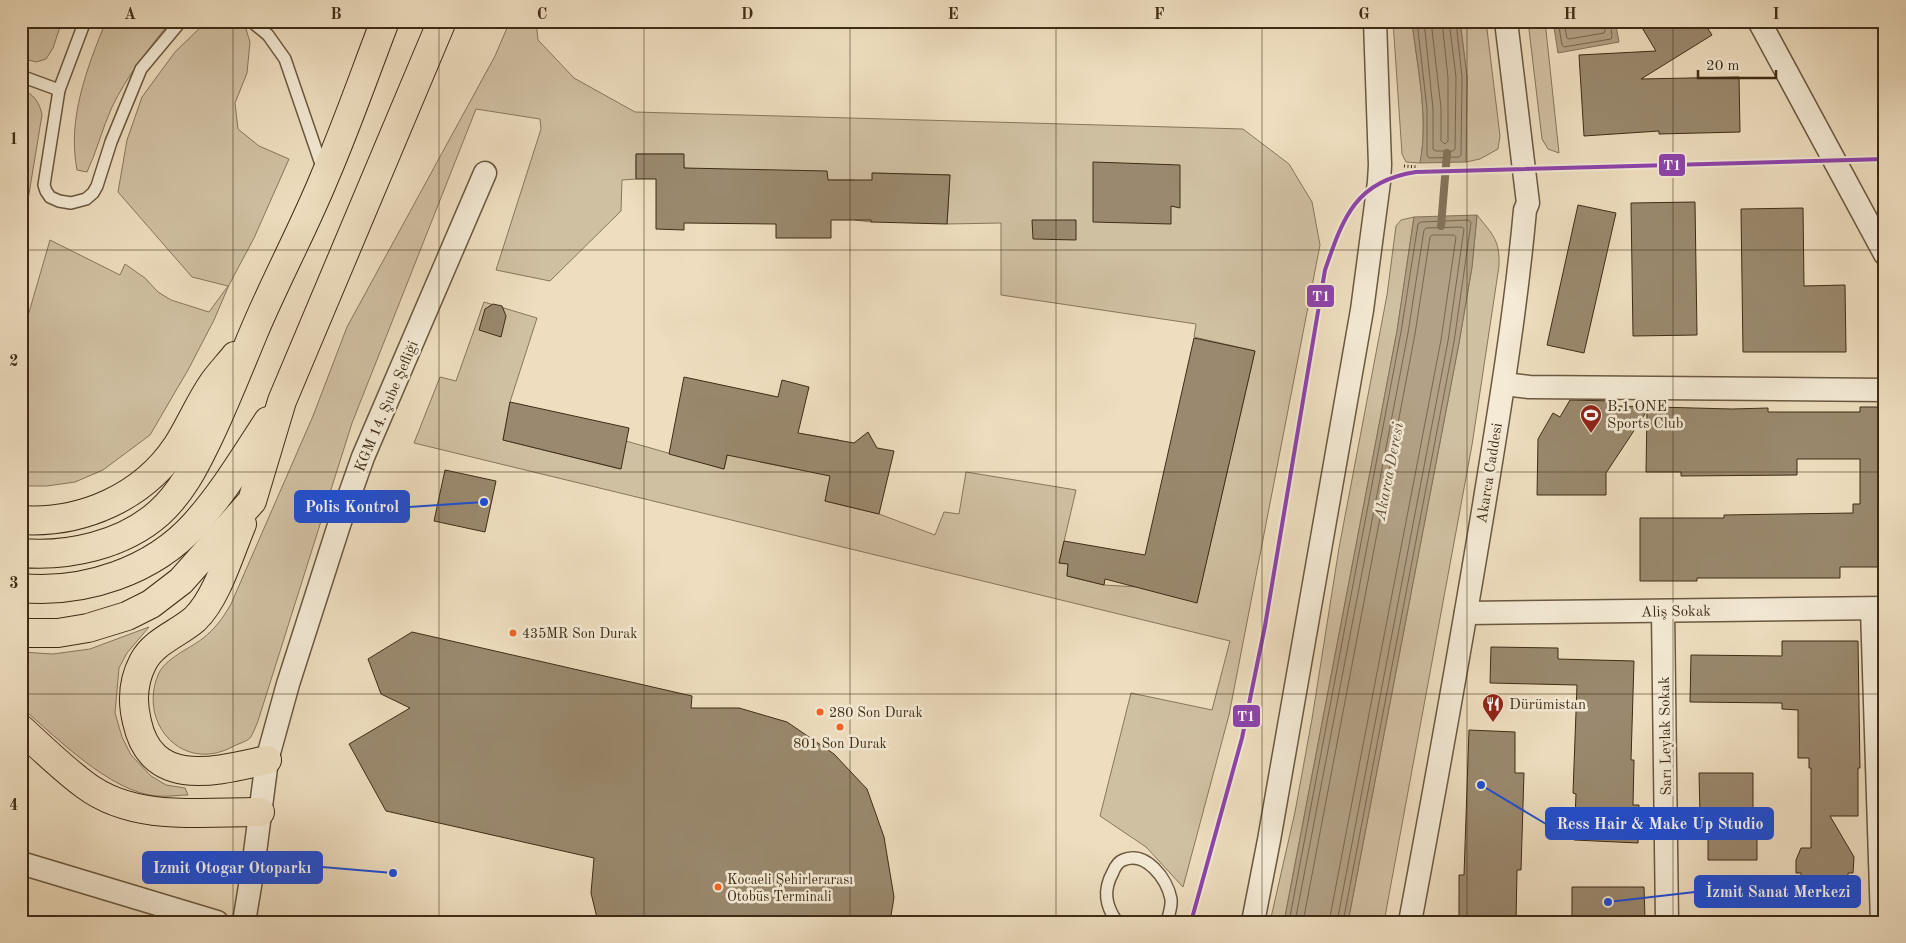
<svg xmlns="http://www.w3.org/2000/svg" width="1906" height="943" font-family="'Old Standard TT',serif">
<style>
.green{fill:#d0c0a2;stroke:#88765c}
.water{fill:#b2a186;stroke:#847259}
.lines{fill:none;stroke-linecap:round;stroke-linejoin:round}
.shore{stroke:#78664e;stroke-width:1}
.stream{stroke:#847259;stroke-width:8}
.building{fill:#9a896e;stroke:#3f2c16}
.service-casing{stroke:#6b5840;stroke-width:14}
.minor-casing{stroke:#6b5840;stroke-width:25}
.motorway-casing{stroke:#3f2c16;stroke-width:30}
.path{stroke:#3f2c16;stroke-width:3;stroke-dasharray:1 2.5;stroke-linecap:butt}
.service{stroke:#f4ead5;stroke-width:11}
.minor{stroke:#f4ead5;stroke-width:22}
.motorway{stroke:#eedebf;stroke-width:28}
.tram-1-casing{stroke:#f4ead5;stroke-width:8}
.tram-1{stroke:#8e44ad;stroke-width:4}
.grid{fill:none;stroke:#3f2c16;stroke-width:1;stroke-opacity:0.55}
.bus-dot{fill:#f26522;stroke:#f4ead5;stroke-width:2}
.labels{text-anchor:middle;stroke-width:5;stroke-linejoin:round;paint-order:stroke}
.bus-label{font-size:14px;fill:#3f2c16;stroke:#f4ead5;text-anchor:start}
.street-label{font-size:15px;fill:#3f2c16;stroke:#f4ead5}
.poi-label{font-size:15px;fill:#3f2c16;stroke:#f4ead5;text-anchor:start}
.water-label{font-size:16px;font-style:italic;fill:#624f38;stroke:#f4ead5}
.leader{fill:none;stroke:#1d4ed8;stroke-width:2}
.callout-dot{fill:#1d4ed8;stroke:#f4ead5;stroke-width:2}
.callout{fill:#1d4ed8;stroke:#1d4ed8;stroke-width:2}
.callout-label{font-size:16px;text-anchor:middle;font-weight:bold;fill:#fff}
.line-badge{stroke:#f4ead5;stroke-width:2}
.badge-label{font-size:14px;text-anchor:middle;font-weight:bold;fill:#fff}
.neatline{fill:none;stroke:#3f2c16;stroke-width:2}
.grid-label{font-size:16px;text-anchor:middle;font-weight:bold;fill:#3f2c16}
</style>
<rect width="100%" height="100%" fill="#eedebf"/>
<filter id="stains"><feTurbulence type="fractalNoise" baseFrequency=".004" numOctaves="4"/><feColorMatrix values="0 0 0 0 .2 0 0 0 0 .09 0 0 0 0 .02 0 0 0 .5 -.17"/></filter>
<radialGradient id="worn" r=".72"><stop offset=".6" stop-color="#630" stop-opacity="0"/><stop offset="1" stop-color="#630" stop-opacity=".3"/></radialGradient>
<g class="green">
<polygon points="21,21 62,21 53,48 46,59 36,62 21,58"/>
<path d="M 106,21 L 171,21 C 149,48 127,76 112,107 C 102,129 97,151 87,172 L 77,170 C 67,119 87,68 106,21 Z"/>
<polygon points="207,21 236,21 246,29 250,42 247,73 235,103 238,129 259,146 289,159 254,238 229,285 214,320 188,370 150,435 103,470 75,482 47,486 21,486 21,340 50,240 120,275 125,264 145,278 158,292 171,300 209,312 228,286 192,277 118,192 127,140 142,97 175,52"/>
<path d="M 510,21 L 536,21 L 538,40 L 574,78 L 635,112 L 1243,129 L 1289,164 L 1312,202 L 1320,245 L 1229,715 L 1183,887 L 1146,847 L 1100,816 L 1131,693 L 1212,710 L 1230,641 L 414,443 L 440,377 L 456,381 L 484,302 L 537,318 L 510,402 L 503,440 L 620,469 L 626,441 L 724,469 L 736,418 L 760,462 L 795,469 L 803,434 L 839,440 L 825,501 L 879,514 L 935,535 L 944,512 L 959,514 L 966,472 L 1076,490 L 1059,563 L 1068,564 L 1067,576 L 1104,585 L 1138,587 L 1197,602 L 1255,351 L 1194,337 L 1196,324 L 1001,295 L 1001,223 L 947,224 L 950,175 L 873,173 L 871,222 L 855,220 L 854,180 L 828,180 L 684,168 L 683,154 L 636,154 L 636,179 L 622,180 L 621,211 L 550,281 L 496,270 L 541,129 L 540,119 L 476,109 L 352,423 L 258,721 C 256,726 253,734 250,738 C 246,742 237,744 232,747 C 183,773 138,724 158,675 C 164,659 189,649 202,639 C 215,629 223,618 231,604 L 313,416 L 347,327 L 495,56 Z"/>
<path d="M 1393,21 L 1412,21 C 1417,67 1429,117 1420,163 L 1406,162 L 1402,154 Z"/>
<polygon points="1460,21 1486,21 1500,136 1498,149 1480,159 1466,162 1467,77"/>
<polygon points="1528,21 1545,21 1559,153 1548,149 1542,139"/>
<path d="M 21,89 C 33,93 40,103 42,115 L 21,242 Z"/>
<path d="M 1477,215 C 1493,235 1500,240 1499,266 L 1472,445 L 1384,922 L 1348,922 L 1459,343 L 1472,267 Z"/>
<polygon points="1414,217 1397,331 1284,922 1270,922 1295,812 1312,719 1339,548 1387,295 1396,226 1401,220"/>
<path d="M 149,627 L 127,653 L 119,668 L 115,713 L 122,737 L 131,755 L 151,776 L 166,785 L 185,788 L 188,795 C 178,795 167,797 157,796 C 111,793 55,736 21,707 L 21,652 L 53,654 L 90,649 Z"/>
</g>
<g class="water">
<path d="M 1412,21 L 1460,21 L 1467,77 L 1466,162 L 1420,163 C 1429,117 1417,67 1412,21 Z"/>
<polygon points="1553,21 1615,21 1619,42 1558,53"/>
<polygon points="1477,215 1472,267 1459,343 1348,922 1284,922 1397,331 1414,217"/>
</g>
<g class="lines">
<g class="shore">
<polyline points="1417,21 1427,109 1427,155 1429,158 1459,157 1461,155 1462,77 1456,21"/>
<polyline points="1424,21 1433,109 1433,149 1436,151 1453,151 1455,149 1456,77 1449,21"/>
<polyline points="1431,21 1441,108 1441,141 1445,144 1448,141 1448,78 1442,21"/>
<polyline points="1558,21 1562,45 1564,47 1611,39 1612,36 1610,21"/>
<polyline points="1564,21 1567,38 1569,39 1604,33 1605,31 1604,21"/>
<polyline points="1289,922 1401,332 1418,224 1421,222 1469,220 1471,223 1454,342 1343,922"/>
<polyline points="1295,922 1408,333 1424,230 1426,228 1462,227 1464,229 1448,341 1337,922"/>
<polyline points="1303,922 1415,334 1430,237 1432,235 1454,235 1456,237 1441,340 1329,922"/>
</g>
<polyline class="stream" points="1441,226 1447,153"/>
</g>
<g class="building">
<polygon points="1638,21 1703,21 1712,35 1641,79 1739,77 1740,132 1659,134 1659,131 1584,136 1579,55 1656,51"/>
<polygon points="636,154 684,154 684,168 827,171 828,180 872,180 872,173 950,175 947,224 871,222 871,220 831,220 831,238 776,238 776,224 684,223 684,230 656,229 656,179 636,179"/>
<polygon points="1093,162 1180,165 1180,208 1171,206 1171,224 1093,222"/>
<polygon points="1695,202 1697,335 1633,336 1631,203"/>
<polygon points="1578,205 1616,213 1584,353 1547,345"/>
<polygon points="1803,208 1804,286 1845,285 1846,352 1743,352 1741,209"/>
<polygon points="1032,220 1076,220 1076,240 1033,239"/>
<polygon points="493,304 502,306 506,316 501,337 479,330 485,309"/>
<polygon points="1194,338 1255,351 1197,603 1105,579 1104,585 1067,576 1068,564 1059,563 1064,541 1145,555"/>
<polygon points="684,377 778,397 782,380 809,387 798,433 854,443 868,432 877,448 894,451 879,514 825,501 830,476 727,455 724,469 669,454"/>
<polygon points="1570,400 1615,401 1618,406 1732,409 1768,408 1768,412 1860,412 1860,407 1885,407 1885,567 1840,567 1840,578 1697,578 1697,581 1640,581 1640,518 1724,518 1724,515 1853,513 1853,504 1860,504 1860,459 1797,459 1797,475 1681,476 1681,472 1646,472 1647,411 1606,473 1606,495 1537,495 1538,439 1553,413 1560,417"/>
<polygon points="510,402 629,428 621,469 503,440"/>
<polygon points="445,470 496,481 485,532 434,521"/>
<polygon points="412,632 692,696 691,708 739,708 787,722 834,754 867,789 884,837 894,897 890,922 598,922 591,893 594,858 386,811 349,744 410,708 381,694 368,659"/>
<polygon points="1782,641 1858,641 1860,768 1858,768 1858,816 1830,816 1854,857 1853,873 1848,873 1848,893 1801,893 1801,873 1796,873 1796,860 1801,848 1811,848 1811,768 1809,768 1809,758 1798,758 1798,710 1782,709 1782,703 1690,702 1691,655 1782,656"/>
<polygon points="1491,647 1558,648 1558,659 1634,661 1631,760 1634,760 1633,805 1639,805 1638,843 1574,840 1576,794 1573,793 1577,685 1490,683"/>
<polygon points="1469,730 1515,732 1515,773 1524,773 1521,870 1517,870 1516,922 1459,922 1459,875 1464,875"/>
<polygon points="1699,773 1753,773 1753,830 1757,830 1757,860 1708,860 1708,813 1700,813"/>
<polygon points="1572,887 1644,887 1645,918 1609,918 1609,922 1572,922"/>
</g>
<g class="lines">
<g class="service-casing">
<g id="service">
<polyline points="251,21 268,35 285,59 323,170"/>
<polyline points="21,76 59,90 44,185 46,191 50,197 59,201 71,203 86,199 93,193 97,186 111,142 141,69 181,21"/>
<polyline points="59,90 85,21"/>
<path d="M 1117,922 C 1105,905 1103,890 1113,872 C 1115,867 1118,862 1123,860 C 1146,850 1167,879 1171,899 C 1172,906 1169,914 1167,922"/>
</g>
</g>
<g class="minor-casing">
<g id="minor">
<polyline points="1759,21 1885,254"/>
<polyline points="1504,384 1529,387 1885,390"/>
<polyline points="1872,609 1882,922"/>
<polyline points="1663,611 1667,922"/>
<polyline points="1466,613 1885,608"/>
<polyline points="21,863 217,922"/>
<polyline points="244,922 253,868 267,760 288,684 340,522 363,457 485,173"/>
<polyline points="1253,922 1269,840 1362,310 1379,182 1380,165 1375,21"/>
<path d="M 1410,922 C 1436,783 1461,644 1484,505 C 1500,407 1516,309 1525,210 L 1528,203 L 1506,21"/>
</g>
</g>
<g class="motorway-casing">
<g id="motorway">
<path d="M 21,520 C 82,524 143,497 177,446 C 190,426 199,403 213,383 C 220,373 228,365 235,356"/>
<path d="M 242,524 C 230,552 217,598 195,619 C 178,634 154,641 143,662 C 133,681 132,702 137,722 C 152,790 217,771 267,760"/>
<path d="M 21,553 C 68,557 123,545 159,513 C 181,493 194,468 207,441 C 224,406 238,370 253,334 C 275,281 303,230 325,176 C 347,125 365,73 385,21"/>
<path d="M 21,588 C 84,594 153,571 195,524 C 223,493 245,456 268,421"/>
<polyline points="21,633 58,633 88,628 127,616 151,604 181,581 252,501 282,401 442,21"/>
<path d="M 21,729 C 42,748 62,768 85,785 C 134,822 202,812 260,812"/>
</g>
</g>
<polyline class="path" points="1404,166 1418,167"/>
<use href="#service" class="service"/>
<use href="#minor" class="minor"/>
<use href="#motorway" class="motorway"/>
<g class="tram-1-casing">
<path id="tram-1" d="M 1191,922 L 1242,738 L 1265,626 L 1325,270 C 1343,218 1355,181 1416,172 L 1885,159"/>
</g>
<use href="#tram-1" class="tram-1"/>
</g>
<path class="grid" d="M 233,21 L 233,922M 439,21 L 439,922M 644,21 L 644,922M 850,21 L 850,922M 1056,21 L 1056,922M 1262,21 L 1262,922M 1467,21 L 1467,922M 1673,21 L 1673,922M 21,250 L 1885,250M 21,472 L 1885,472M 21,694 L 1885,694"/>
<defs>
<g id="stadium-pin" transform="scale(1.125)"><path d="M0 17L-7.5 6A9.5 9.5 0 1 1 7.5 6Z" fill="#8f2418" stroke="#f4ead5"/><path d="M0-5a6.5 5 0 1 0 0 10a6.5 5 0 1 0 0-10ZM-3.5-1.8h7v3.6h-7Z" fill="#fff"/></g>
<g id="restaurant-pin" transform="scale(1.125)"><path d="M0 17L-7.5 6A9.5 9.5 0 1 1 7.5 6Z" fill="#8f2418" stroke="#f4ead5"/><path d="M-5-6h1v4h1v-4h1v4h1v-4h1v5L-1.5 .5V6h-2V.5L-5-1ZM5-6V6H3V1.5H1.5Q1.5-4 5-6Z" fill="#fff"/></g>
</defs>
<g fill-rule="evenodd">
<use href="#stadium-pin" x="1591" y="415"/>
<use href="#restaurant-pin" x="1493" y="704"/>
</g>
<g class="bus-dot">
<circle cx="513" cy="633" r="4.5"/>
<circle cx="820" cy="712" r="4.5"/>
<circle cx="840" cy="727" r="4.5"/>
<circle cx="718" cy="887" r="4.5"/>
</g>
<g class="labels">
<g class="bus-label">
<text x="522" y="638">435MR Son Durak</text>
<text x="829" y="717">280 Son Durak</text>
<text x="840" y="748" text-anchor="middle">801 Son Durak</text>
<text x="727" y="884">Kocaeli Şehirlerarası<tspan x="727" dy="17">Otobüs Terminali</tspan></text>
</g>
<g class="street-label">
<text transform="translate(386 406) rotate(-67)" y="5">KGM 14. Şube Şefliği</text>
<text transform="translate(1489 473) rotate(-81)" y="5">Akarca Caddesi</text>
<text transform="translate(1676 611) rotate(-1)" y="5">Aliş Sokak</text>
<text transform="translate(1665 736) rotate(-91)" y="5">Sarı Leylak Sokak</text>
</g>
<g class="poi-label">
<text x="1607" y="411">B.1 ONE<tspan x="1607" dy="17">Sports Club</tspan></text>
<text x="1509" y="709">Dürümistan</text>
</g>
<g class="water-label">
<text transform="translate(1388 471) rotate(-79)" y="6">Akarca Deresi</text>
</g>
</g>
<path class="leader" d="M484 502L409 507M1481 785L1546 824M393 873L322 867M1608 902L1695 892"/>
<g class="callout-dot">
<circle cx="484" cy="502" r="5"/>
<circle cx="1481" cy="785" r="5"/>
<circle cx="393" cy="873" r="5"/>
<circle cx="1608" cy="902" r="5"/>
</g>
<g class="callout">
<rect x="295" y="491" width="114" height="31" rx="5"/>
<rect x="1546" y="808" width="227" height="31" rx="5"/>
<rect x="143" y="852" width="179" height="31" rx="5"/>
<rect x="1695" y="876" width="165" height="31" rx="5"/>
</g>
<g class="callout-label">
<text x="352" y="512">Polis Kontrol</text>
<text x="1660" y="829">Ress Hair &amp; Make Up Studio</text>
<text x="232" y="873">Izmit Otogar Otoparkı</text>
<text x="1778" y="897">İzmit Sanat Merkezi</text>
</g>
<g class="line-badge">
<rect x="1658" y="153" width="28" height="24" rx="5" fill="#8e44ad"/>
<rect x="1306" y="284" width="29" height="24" rx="5" fill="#8e44ad"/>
<rect x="1232" y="704" width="29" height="24" rx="5" fill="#8e44ad"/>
</g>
<g class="badge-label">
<text x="1672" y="170">T1</text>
<text x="1321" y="301">T1</text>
<text x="1246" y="721">T1</text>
</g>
<rect width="1906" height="943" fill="none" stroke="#eedebf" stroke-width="55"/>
<path d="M1698 70v8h78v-8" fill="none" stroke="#3f2c16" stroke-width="2.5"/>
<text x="1706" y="70" font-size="15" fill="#3f2c16" stroke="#f4ead5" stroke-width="4" paint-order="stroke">20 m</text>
<rect x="28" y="28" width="1850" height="888" class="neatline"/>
<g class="grid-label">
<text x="130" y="19">A</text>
<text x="336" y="19">B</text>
<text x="542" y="19">C</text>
<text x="747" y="19">D</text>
<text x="953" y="19">E</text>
<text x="1159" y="19">F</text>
<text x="1364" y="19">G</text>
<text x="1570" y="19">H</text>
<text x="1776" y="19">I</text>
<text x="14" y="144">1</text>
<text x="14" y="366">2</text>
<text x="14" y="588">3</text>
<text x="14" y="810">4</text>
</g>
<rect width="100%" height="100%" filter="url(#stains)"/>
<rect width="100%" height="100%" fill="url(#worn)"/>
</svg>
